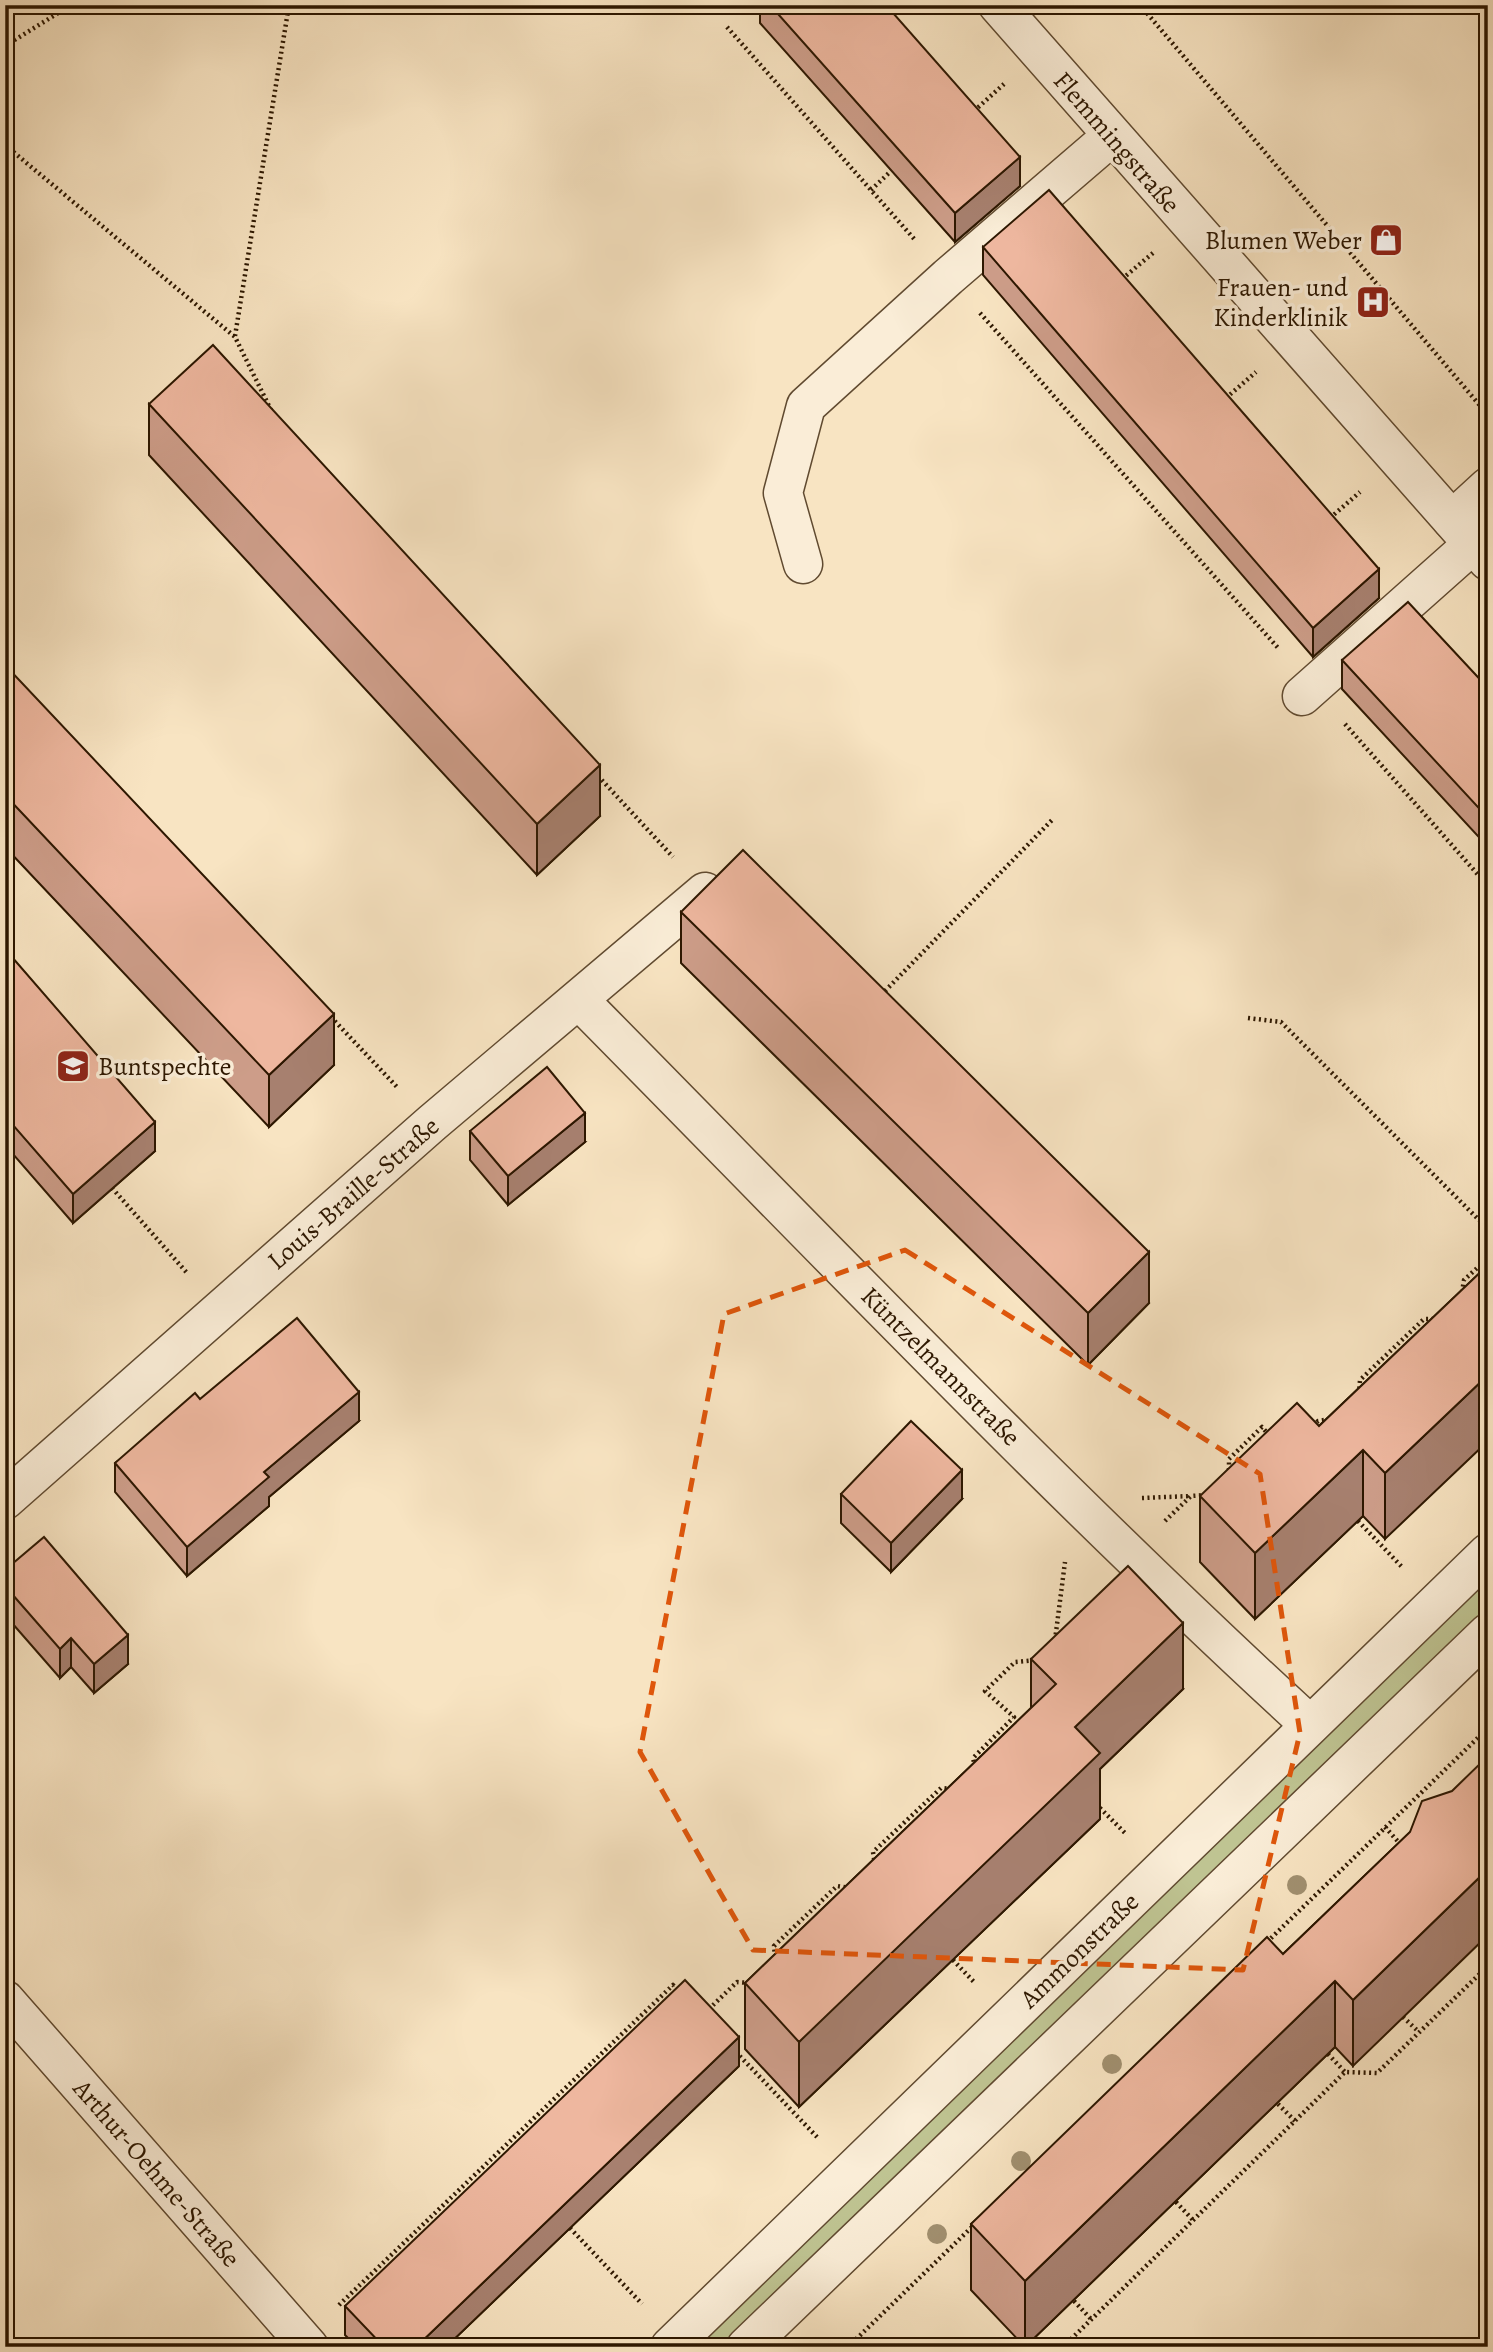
<svg xmlns="http://www.w3.org/2000/svg" width="1493" height="2352" font-family="Alegreya,serif">
<style>
.green{fill:#bfc492;stroke:#766e49;stroke-width:2}
.lines{fill:none;stroke-linecap:round;stroke-linejoin:round}
.minor-casing{stroke:#604a30;stroke-width:41}
.path{stroke:#2d1700;stroke-width:4.5;stroke-dasharray:2 3.5;stroke-linecap:butt}
.minor{stroke:#faedd7;stroke-width:38}
.tree{fill:#a19070}
.wall{fill:#cd9d89;stroke:#2d1700;stroke-width:2}
.shaded-wall{fill:#a7806f;stroke:#2d1700;stroke-width:2}
.building{fill:#eeb79f;stroke:#2d1700;stroke-width:2}
.marked{fill:none;stroke:#df560b;stroke-width:5;stroke-dasharray:14 9;stroke-linejoin:round}
.labels{text-anchor:middle;stroke-width:7;stroke-linejoin:round;paint-order:stroke}
.street-label{font-size:26px;fill:#2d1700;stroke:#faedd7}
.poi-label{font-size:26px;fill:#2d1700;stroke:#faedd7;text-anchor:end}
</style>
<rect width="100%" height="100%" fill="#f8e4c2"/>
<filter id="stains"><feTurbulence type="fractalNoise" baseFrequency=".00286" numOctaves="4"/><feColorMatrix values="0 0 0 0 .2 0 0 0 0 .09 0 0 0 0 .02 0 0 0 .5 -.17"/></filter>
<radialGradient id="worn" r=".72"><stop offset=".6" stop-color="#630" stop-opacity="0"/><stop offset="1" stop-color="#630" stop-opacity=".3"/></radialGradient>
<polygon class="green" points="1488,1575 1488,1612 726,2347 692,2347"/>
<g class="lines">
<g class="minor-casing">
<g id="minor">
<polyline points="998,5 1488,561"/>
<polyline points="1452,520 1488,487"/>
<polyline points="803,564 783,493 806,406 948,277 1112,136"/>
<polyline points="1302,696 1473,544"/>
<path d="M 579,1000 C 820,1244 1057,1493 1310,1725"/>
<polyline points="5,1500 432,1123 705,892"/>
<polyline points="5,2000 309,2347"/>
<polyline points="670,2347 1488,1553"/>
<polyline points="746,2347 1488,1633"/>
</g>
</g>
<g class="path">
<polyline points="1140,5 1488,415"/>
<polyline points="727,27 916,241"/>
<polyline points="5,46 71,5"/>
<polyline points="974,111 1004,84"/>
<polyline points="5,145 235,337 271,410"/>
<polyline points="871,190 891,171"/>
<polyline points="1122,279 1153,253"/>
<polyline points="980,313 1279,649"/>
<polyline points="235,336 289,5"/>
<polyline points="1226,398 1256,372"/>
<polyline points="1330,518 1360,492"/>
<polyline points="1345,724 1488,886"/>
<polyline points="598,776 673,857"/>
<polyline points="885,991 1053,819"/>
<polyline points="331,1017 397,1087"/>
<polyline points="1248,1018 1281,1022 1488,1229"/>
<polyline points="112,1188 188,1274"/>
<polyline points="1462,1292 1464,1280 1488,1258"/>
<polyline points="1359,1394 1360,1380 1424,1319 1435,1319"/>
<polyline points="1313,1426 1318,1421 1330,1419"/>
<polyline points="1229,1470 1229,1459 1262,1427 1270,1436"/>
<polyline points="1142,1498 1191,1496"/>
<polyline points="1165,1521 1191,1496 1205,1495"/>
<polyline points="1358,1521 1403,1568"/>
<polyline points="1055,1640 1065,1562"/>
<polyline points="975,1767 973,1758 1014,1717 985,1691 1015,1662 1037,1660"/>
<polyline points="1096,1804 1127,1835"/>
<polyline points="1385,1827 1402,1846"/>
<polyline points="875,1865 873,1852 941,1788 952,1789"/>
<polyline points="1267,1942 1488,1728"/>
<polyline points="775,1957 774,1946 837,1886 850,1888"/>
<polyline points="953,1960 974,1982"/>
<polyline points="709,2009 737,1982 749,1983"/>
<polyline points="1403,2017 1419,2032"/>
<polyline points="736,2052 817,2137"/>
<polyline points="1328,2054 1345,2072"/>
<polyline points="1278,2104 1295,2121"/>
<polyline points="1176,2202 1193,2220"/>
<polyline points="570,2228 642,2304"/>
<polyline points="1074,2301 1091,2319"/>
<polyline points="339,2305 673,1985 679,1991"/>
<polyline points="848,2347 973,2226"/>
<polyline points="1063,2347 1345,2072 1377,2073 1488,1966"/>
</g>
<use href="#minor" class="minor"/>
</g>
<g class="tree">
<circle cx="1297" cy="1885" r="10"/>
<circle cx="1112" cy="2064" r="10"/>
<circle cx="1021" cy="2161" r="10"/>
<circle cx="937" cy="2234" r="10"/>
</g>
<g class="wall">
<polygon points="760,5 886,5 1020,186 955,242 760,23"/>
<polygon points="983,247 1379,598 1313,657 983,275"/>
<polygon points="149,404 600,816 537,875 149,455"/>
<polygon points="1342,660 1488,688 1488,847 1342,689"/>
<polygon points="5,665 334,1065 269,1127 5,847"/>
<polygon points="681,912 1149,1303 1088,1365 681,963"/>
<polygon points="5,949 155,1151 73,1223 5,1145"/>
<polygon points="470,1131 585,1142 508,1205 470,1160"/>
<polygon points="1488,1265 1385,1539 1363,1516 1255,1619 1200,1562 1200,1496 1319,1426"/>
<polygon points="200,1399 359,1421 269,1497 269,1506 187,1576 115,1492 115,1463"/>
<polygon points="841,1494 962,1499 891,1572 841,1523"/>
<polygon points="5,1570 128,1664 94,1693 71,1667 60,1678 5,1615"/>
<polygon points="1031,1659 1183,1689 1100,1769 1100,1819 799,2107 745,2049 745,1983 1031,1708"/>
<polygon points="1410,1832 1353,2066 1335,2047 1025,2347 971,2290 971,2224 1283,1954"/>
<polygon points="739,2066 446,2347 357,2347 345,2335 345,2306"/>
</g>
<g class="shaded-wall">
<polygon points="1020,157 1020,186 955,242 955,213"/>
<polygon points="1379,569 1379,598 1313,657 1313,628"/>
<polygon points="600,765 600,816 537,875 537,824"/>
<polygon points="334,1014 334,1065 269,1127 269,1075"/>
<polygon points="585,1113 585,1142 508,1205 508,1176"/>
<polygon points="155,1122 155,1151 73,1223 73,1194"/>
<polygon points="1149,1252 1149,1303 1088,1365 1088,1313"/>
<polygon points="1488,1375 1488,1441 1385,1539 1385,1473"/>
<polygon points="359,1392 359,1421 269,1497 269,1506 187,1576 187,1547 264,1472"/>
<polygon points="1363,1450 1363,1516 1255,1619 1255,1553"/>
<polygon points="962,1470 962,1499 891,1572 891,1543"/>
<polygon points="1183,1623 1183,1689 1100,1769 1100,1819 799,2107 799,2042 1075,1727"/>
<polygon points="128,1635 128,1664 94,1693 94,1664"/>
<polygon points="71,1638 71,1667 60,1678 60,1649"/>
<polygon points="1488,1869 1488,1935 1353,2066 1353,2000"/>
<polygon points="1335,1981 1335,2047 1025,2347 1025,2281"/>
<polygon points="739,2037 739,2066 446,2347 416,2347"/>
</g>
<g class="building">
<polygon points="770,5 886,5 1020,157 955,213"/>
<polygon points="1049,190 1379,569 1313,628 983,247"/>
<polygon points="213,345 600,765 537,824 149,404"/>
<polygon points="1408,602 1488,688 1488,818 1342,660"/>
<polygon points="5,665 334,1014 269,1075 5,795"/>
<polygon points="743,850 1149,1252 1088,1313 681,912"/>
<polygon points="5,949 155,1122 73,1194 5,1116"/>
<polygon points="547,1067 585,1113 508,1176 470,1131"/>
<polygon points="1488,1265 1488,1375 1385,1473 1363,1450 1255,1553 1200,1496 1297,1403 1319,1426"/>
<polygon points="297,1318 359,1392 264,1472 269,1477 187,1547 115,1463 195,1393 200,1399"/>
<polygon points="911,1421 962,1470 891,1543 841,1494"/>
<polygon points="44,1537 128,1635 94,1664 71,1638 60,1649 5,1586 5,1570"/>
<polygon points="1128,1566 1183,1623 1075,1727 1100,1753 799,2042 745,1983 1056,1684 1031,1659"/>
<polygon points="1488,1756 1488,1869 1353,2000 1335,1981 1025,2281 971,2224 1267,1937 1283,1954 1410,1832 1422,1801 1452,1791"/>
<polygon points="685,1980 739,2037 416,2347 384,2347 345,2306"/>
<polygon points="1488,2329 1488,2347 1472,2347"/>
</g>
<path class="marked" d="M 905,1250 L 1260,1474 L 1300,1733 L 1243,1970 L 753,1950 L 640,1752 L 724,1314 Z"/>
<defs>
<g id="shop-square" transform="scale(1.75)"><rect x="-9" y="-9" width="18" height="18" rx="4" fill="#8f2418" stroke="#faedd7"/><path d="M-5-2.5h2.3a2.7 3.5 0 0 1 5.4 0H5L5.5 6h-11ZM-1.5-2.5h3a1.5 2.3 0 0 0-3 0Z" fill="#fff"/></g>
<g id="hospital-square" transform="scale(1.75)"><rect x="-9" y="-9" width="18" height="18" rx="4" fill="#8f2418" stroke="#faedd7"/><path d="M-5-5h3v3.5h4V-5h3V5h-3V1.5h-4V5h-3Z" fill="#fff"/></g>
<g id="school-square" transform="scale(1.75)"><rect x="-9" y="-9" width="18" height="18" rx="4" fill="#8f2418" stroke="#faedd7"/><path d="M0-5L7-2L0 1L-7-2ZM-4 1L0 2.5L4 1V4Q0 6-4 4Z" fill="#fff"/></g>
</defs>
<g fill-rule="evenodd">
<use href="#shop-square" x="1386" y="240"/>
<use href="#hospital-square" x="1373" y="302"/>
<use href="#school-square" x="73" y="1066"/>
</g>
<g class="labels">
<g class="street-label">
<text transform="translate(1117 142) rotate(49)" y="9">Flemmingstraße</text>
<text transform="translate(353 1193) rotate(-41)" y="9">Louis-Braille-Straße</text>
<text transform="translate(941 1366) rotate(45)" y="9">Küntzelmannstraße</text>
<text transform="translate(1079 1950) rotate(-44)" y="9">Ammonstraße</text>
<text transform="translate(157 2173) rotate(49)" y="9">Arthur-Oehme-Straße</text>
</g>
<g class="poi-label">
<text x="1362" y="249">Blumen Weber</text>
<text x="1348" y="296">Frauen- und<tspan x="1348" dy="30">Kinderklinik</tspan></text>
<text x="98" y="1075" text-anchor="start">Buntspechte</text>
</g>
</g>
<rect width="1493" height="2352" fill="none" stroke="#f8e4c2" stroke-width="28"/>
<rect x="7" y="7" width="1479" height="2338" fill="none" stroke="#2d1700" stroke-width="3.5"/>
<rect x="14" y="14" width="1465" height="2324" fill="none" stroke="#2d1700" stroke-width="2"/>
<rect width="100%" height="100%" filter="url(#stains)"/>
<rect width="100%" height="100%" fill="url(#worn)"/>
</svg>
